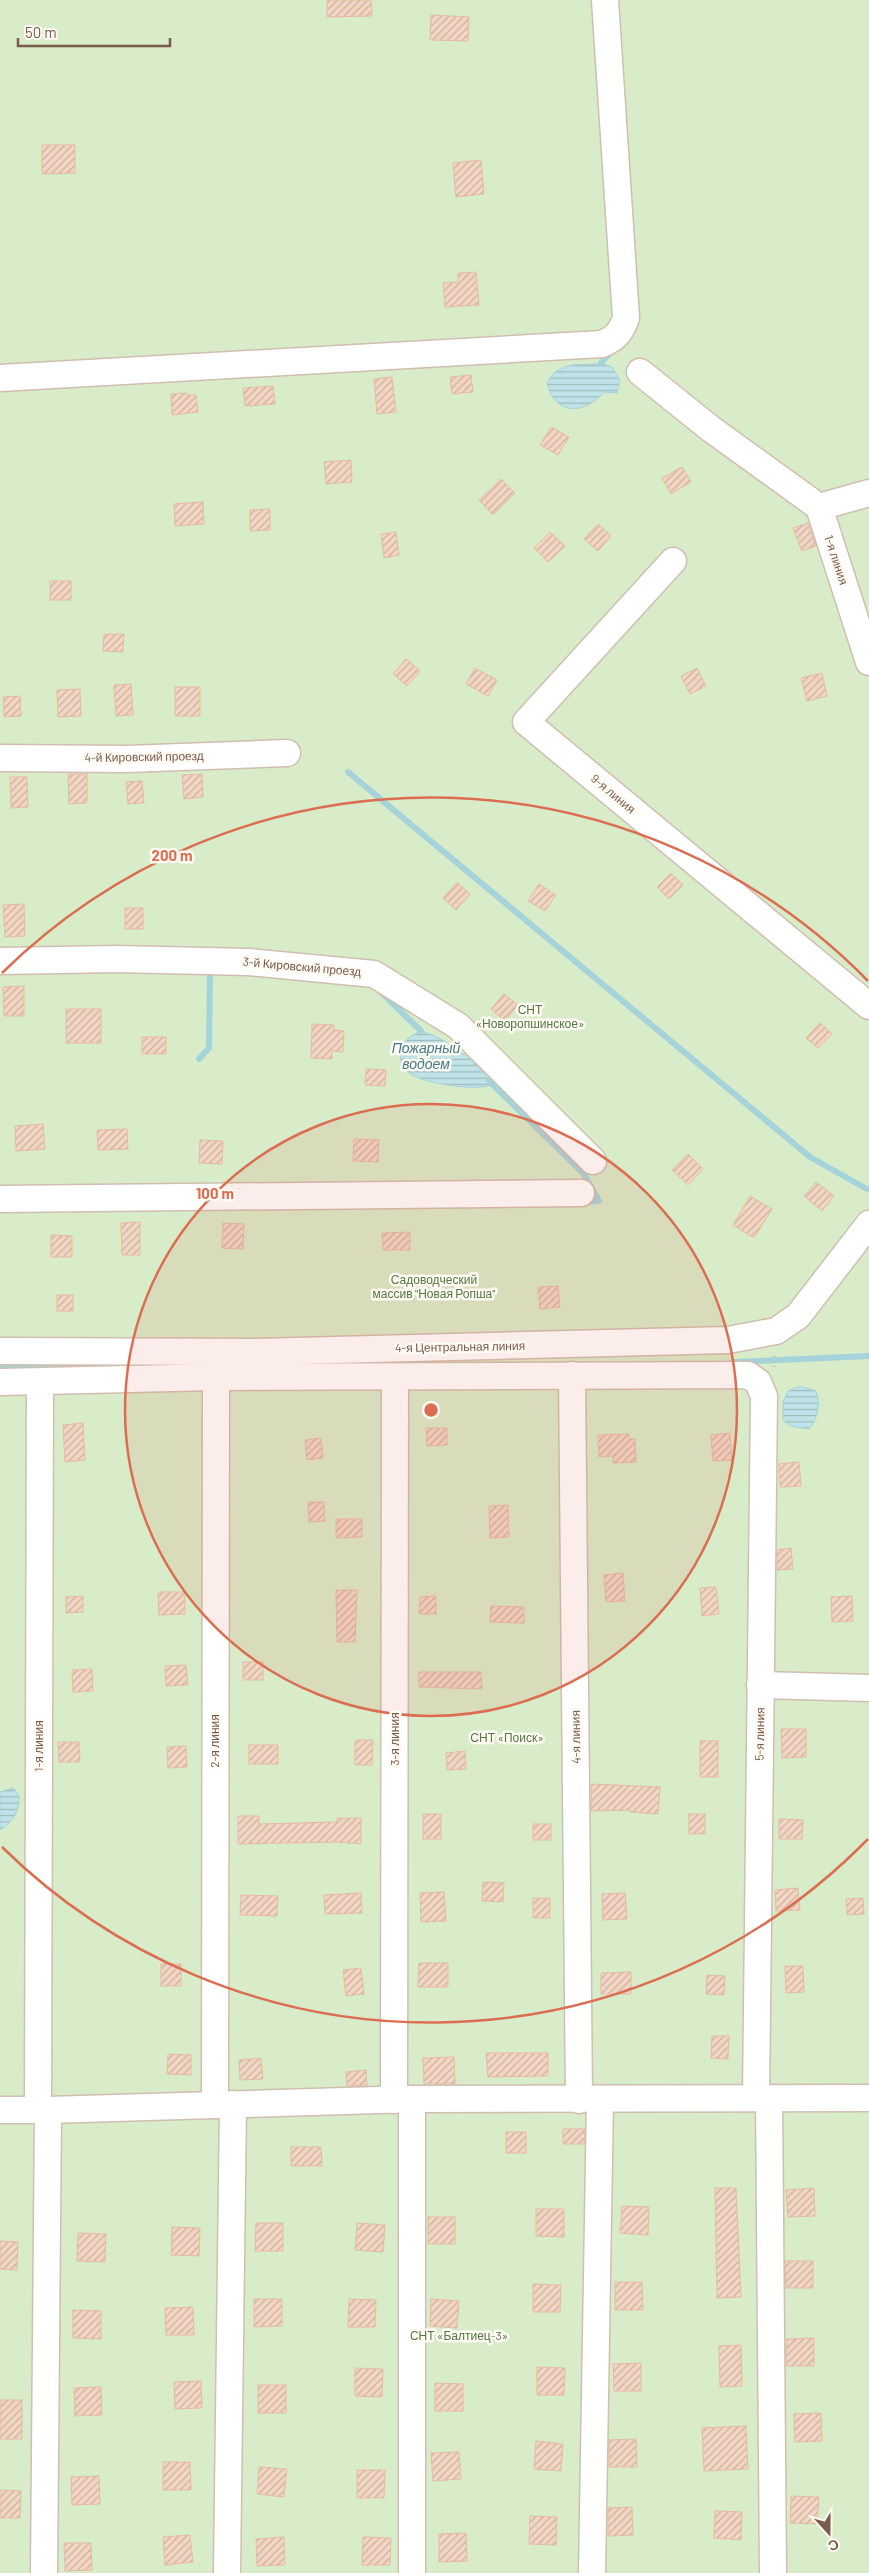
<svg xmlns="http://www.w3.org/2000/svg" width="869" height="2573" font-family="Barlow,sans-serif">
<style>
.green{fill:#d8ecc9}
.water{fill:url(#water-rules);stroke:#a5d3da}
.lines{fill:none;stroke-linecap:round;stroke-linejoin:round}
.stream{stroke:#a5d3da;stroke-width:6}
.building{fill:url(#building-hatch);stroke:#e6bba3}
.minor-casing{stroke:#d1beb0;stroke-width:29}
.path{stroke:#d9b8a5;stroke-width:3;stroke-dasharray:1 4;stroke-linecap:butt}
.minor{stroke:#fff;stroke-width:26}
.ring{fill:none;stroke:#dc6d51;stroke-width:2.5}
.labels{text-anchor:middle;stroke-width:5;stroke-linejoin:round;paint-order:stroke}
.street-label{font-size:12px;fill:#7a5c4d;stroke:#fffaf3}
.park-label{font-size:12px;fill:#537a41;stroke:#fffaf3}
.water-label{font-size:14px;font-style:italic;fill:#437c86;stroke:#fffaf3}
.centre{fill:#dc6d51;stroke:#fffaf3;stroke-width:2.5}
.ring-label{font-size:15px;text-anchor:middle;font-weight:bold;fill:#dc6d51;stroke:#fffaf3;stroke-width:5;stroke-linejoin:round;paint-order:stroke}
</style>
<defs>
<pattern id="water-rules" width="6" height="5" patternUnits="userSpaceOnUse" patternTransform="scale(1.25)"><rect width="6" height="5" fill="#bfe3e8"/><path d="M0 2.5h6" fill="none" stroke="#a0bbbe"/></pattern>
<pattern id="building-hatch" width="6" height="6" patternUnits="userSpaceOnUse" patternTransform="scale(1.25)"><rect width="6" height="6" fill="#f3d5c3"/><path d="M-1 1l2-2M0 6l6-6M5 7l2-2" fill="none" stroke="#cab0a1"/></pattern>
</defs>
<rect width="100%" height="100%" fill="#fdf6ec"/>
<rect class="green" x="0" y="0" width="869" height="2573"/>
<g class="water">
<path d="M 601,363 L 612,367 L 620,380 L 617,393 L 604,392 C 585,415 555,416 547,383 C 560,359 578,367 601,363 Z"/>
<path d="M 421,1031 C 449,1039 469,1058 490,1078 L 489,1086 C 471,1090 419,1084 406,1070 C 401,1066 400,1059 401,1052 C 402,1040 411,1036 421,1031 Z"/>
<path d="M 800,1386 L 816,1391 C 821,1403 818,1419 809,1429 L 790,1426 L 783,1420 L 783,1402 L 788,1391 Z"/>
<path d="M 13,1788 L 19,1795 C 20,1810 13,1823 0,1830 L 0,1792 Z"/>
</g>
<g class="lines">
<g class="stream">
<polyline points="601,363 612,351"/>
<polyline points="348,772 810,1157 867,1189"/>
<polyline points="382,993 421,1031"/>
<polyline points="199,1059 209,1048 210,969 213,969"/>
<polyline points="489,1081 584,1174 599,1201 584,1202"/>
<polyline points="734,1362 869,1356"/>
<polyline points="0,1366 154,1365"/>
</g>
</g>
<g class="building">
<polygon points="327,0 371,0 372,16 327,17"/>
<polygon points="431,15 469,17 468,41 430,40"/>
<polygon points="42,145 75,145 75,173 42,174"/>
<polygon points="481,160 484,194 456,197 453,163"/>
<polygon points="476,272 479,305 445,307 443,283 458,282 458,273"/>
<polygon points="471,375 473,392 452,394 450,377"/>
<polygon points="392,377 396,412 377,414 374,379"/>
<polygon points="273,386 275,404 245,406 243,388"/>
<polygon points="186,393 187,395 196,395 198,412 172,415 171,394"/>
<polygon points="551,427 569,437 558,455 540,445"/>
<polygon points="351,460 352,482 326,484 324,462"/>
<polygon points="682,467 691,482 671,494 662,478"/>
<polygon points="501,479 515,493 493,515 479,500"/>
<polygon points="203,502 204,524 175,526 174,504"/>
<polygon points="270,509 270,530 250,531 250,510"/>
<polygon points="808,523 816,546 802,551 793,528"/>
<polygon points="598,524 611,536 598,551 584,539"/>
<polygon points="396,532 399,555 384,558 381,534"/>
<polygon points="550,532 565,546 548,562 534,548"/>
<rect x="50" y="581" width="21" height="19"/>
<polygon points="104,634 124,634 123,652 103,651"/>
<polygon points="406,659 420,671 407,686 393,674"/>
<polygon points="475,668 497,680 488,696 466,684"/>
<polygon points="697,668 706,686 690,694 681,676"/>
<polygon points="822,673 827,696 807,701 801,678"/>
<polygon points="131,684 133,715 116,716 114,685"/>
<rect x="175" y="687" width="25" height="29"/>
<polygon points="80,689 81,716 58,717 57,690"/>
<polygon points="20,696 21,716 4,717 3,697"/>
<polygon points="68,774 87,774 87,803 69,804"/>
<polygon points="202,774 203,797 184,799 182,775"/>
<polygon points="10,777 27,777 28,807 11,808"/>
<polygon points="142,781 144,803 128,804 126,782"/>
<polygon points="671,873 683,885 669,899 657,887"/>
<polygon points="457,882 470,894 456,910 443,898"/>
<polygon points="539,884 556,895 545,911 528,901"/>
<polygon points="24,904 25,936 5,937 3,905"/>
<rect x="125" y="908" width="18" height="21"/>
<polygon points="24,986 24,1016 4,1016 3,987"/>
<polygon points="504,994 518,1005 505,1021 491,1009"/>
<rect x="66" y="1009" width="35" height="34"/>
<polygon points="820,1023 832,1034 818,1048 806,1038"/>
<polygon points="312,1024 334,1025 334,1030 344,1031 343,1052 332,1051 332,1059 311,1058"/>
<rect x="142" y="1037" width="24" height="17"/>
<polygon points="366,1069 386,1070 385,1086 365,1085"/>
<polygon points="43,1124 45,1149 16,1151 15,1126"/>
<polygon points="127,1129 128,1149 98,1150 97,1130"/>
<polygon points="354,1139 379,1140 378,1162 353,1161"/>
<polygon points="200,1140 223,1141 222,1164 199,1163"/>
<polygon points="688,1154 703,1169 688,1185 672,1170"/>
<polygon points="816,1182 834,1196 822,1211 804,1196"/>
<polygon points="750,1196 772,1209 754,1238 733,1225"/>
<polygon points="140,1222 140,1255 122,1255 121,1223"/>
<polygon points="223,1223 244,1224 243,1249 222,1248"/>
<polygon points="410,1232 410,1250 383,1250 382,1233"/>
<polygon points="51,1235 72,1236 72,1257 51,1257"/>
<polygon points="558,1286 560,1307 540,1309 538,1287"/>
<rect x="57" y="1295" width="16" height="16"/>
<polygon points="83,1423 85,1460 65,1462 63,1425"/>
<polygon points="426,1428 447,1428 447,1445 427,1446"/>
<polygon points="730,1433 732,1460 713,1461 711,1435"/>
<polygon points="629,1434 629,1439 635,1439 636,1462 613,1463 613,1456 599,1457 598,1435"/>
<polygon points="321,1438 323,1458 307,1460 305,1440"/>
<polygon points="799,1462 801,1486 780,1487 779,1464"/>
<polygon points="308,1502 324,1502 325,1521 309,1522"/>
<polygon points="508,1505 509,1537 490,1538 489,1506"/>
<polygon points="336,1519 362,1519 362,1537 336,1538"/>
<polygon points="791,1548 793,1569 777,1570 777,1550"/>
<polygon points="623,1573 625,1601 606,1602 604,1575"/>
<polygon points="716,1587 719,1614 702,1616 700,1588"/>
<polygon points="336,1590 357,1590 355,1642 337,1642"/>
<polygon points="158,1592 185,1592 185,1614 159,1615"/>
<polygon points="83,1596 83,1612 66,1613 66,1597"/>
<polygon points="436,1596 436,1614 419,1614 420,1597"/>
<polygon points="852,1596 853,1621 832,1622 831,1597"/>
<polygon points="491,1606 524,1607 524,1623 490,1622"/>
<rect x="243" y="1662" width="20" height="18"/>
<polygon points="186,1665 188,1685 166,1686 165,1666"/>
<polygon points="92,1669 93,1691 73,1692 72,1670"/>
<polygon points="419,1672 481,1672 482,1689 419,1687"/>
<polygon points="781,1729 806,1729 806,1757 782,1758"/>
<polygon points="355,1740 373,1740 372,1765 355,1765"/>
<rect x="700" y="1741" width="18" height="36"/>
<polygon points="58,1742 79,1742 80,1762 59,1762"/>
<rect x="249" y="1745" width="29" height="19"/>
<polygon points="186,1746 187,1767 168,1768 167,1747"/>
<polygon points="465,1751 466,1769 447,1770 446,1753"/>
<polygon points="591,1784 660,1787 658,1814 630,1812 630,1810 591,1811"/>
<rect x="423" y="1814" width="18" height="25"/>
<rect x="689" y="1814" width="16" height="20"/>
<polygon points="238,1816 259,1816 259,1824 337,1822 337,1818 361,1818 361,1844 337,1842 238,1844"/>
<polygon points="779,1819 803,1820 802,1839 779,1839"/>
<rect x="533" y="1824" width="18" height="16"/>
<polygon points="483,1882 504,1883 503,1902 482,1901"/>
<polygon points="798,1888 800,1910 776,1911 775,1890"/>
<polygon points="444,1892 446,1921 421,1922 420,1893"/>
<polygon points="361,1893 362,1913 325,1914 324,1895"/>
<polygon points="625,1893 627,1919 603,1920 602,1894"/>
<polygon points="241,1895 278,1896 277,1916 240,1915"/>
<rect x="533" y="1898" width="17" height="20"/>
<polygon points="863,1898 864,1914 847,1915 846,1899"/>
<polygon points="419,1963 448,1963 448,1987 418,1987"/>
<rect x="161" y="1964" width="20" height="22"/>
<polygon points="785,1966 803,1966 804,1992 786,1993"/>
<polygon points="361,1968 364,1994 346,1996 343,1970"/>
<polygon points="631,1972 631,1994 601,1994 601,1973"/>
<polygon points="707,1975 725,1976 724,1995 706,1994"/>
<polygon points="712,2036 729,2036 728,2059 711,2058"/>
<polygon points="486,2053 548,2053 548,2076 488,2077"/>
<polygon points="168,2054 191,2055 191,2075 167,2074"/>
<polygon points="454,2057 455,2084 424,2084 423,2058"/>
<polygon points="261,2058 263,2079 240,2080 239,2060"/>
<polygon points="366,2070 367,2085 347,2086 346,2072"/>
<polygon points="563,2129 585,2129 584,2144 563,2144"/>
<rect x="506" y="2132" width="20" height="21"/>
<polygon points="291,2147 321,2147 322,2166 291,2166"/>
<polygon points="715,2188 736,2188 741,2297 717,2298"/>
<polygon points="814,2188 815,2216 788,2217 786,2190"/>
<polygon points="622,2206 649,2207 648,2235 620,2233"/>
<polygon points="536,2209 564,2209 564,2237 536,2236"/>
<rect x="428" y="2217" width="27" height="27"/>
<polygon points="256,2223 283,2223 283,2251 255,2251"/>
<polygon points="357,2223 385,2225 383,2252 355,2250"/>
<polygon points="172,2227 200,2228 199,2256 171,2255"/>
<polygon points="78,2233 106,2234 105,2262 77,2261"/>
<polygon points="0,2241 18,2242 17,2270 0,2269"/>
<polygon points="785,2261 813,2261 813,2288 786,2288"/>
<polygon points="615,2282 642,2282 643,2310 615,2310"/>
<polygon points="533,2284 561,2285 560,2312 533,2312"/>
<polygon points="254,2299 282,2299 282,2326 254,2327"/>
<polygon points="349,2299 376,2300 375,2327 348,2327"/>
<polygon points="431,2299 459,2301 457,2328 430,2326"/>
<polygon points="193,2307 194,2335 166,2335 165,2308"/>
<polygon points="73,2310 101,2311 101,2339 73,2338"/>
<polygon points="814,2338 814,2366 786,2366 787,2339"/>
<polygon points="741,2345 742,2386 720,2387 719,2346"/>
<polygon points="641,2363 641,2391 614,2391 613,2364"/>
<polygon points="537,2367 565,2368 564,2395 537,2395"/>
<polygon points="355,2368 383,2369 382,2397 355,2396"/>
<polygon points="201,2381 202,2408 175,2409 174,2382"/>
<polygon points="435,2383 463,2384 463,2411 435,2411"/>
<rect x="258" y="2385" width="28" height="28"/>
<polygon points="101,2387 102,2415 75,2416 74,2388"/>
<rect x="0" y="2400" width="22" height="39"/>
<polygon points="821,2413 822,2441 795,2442 794,2414"/>
<polygon points="746,2426 748,2469 704,2471 702,2428"/>
<polygon points="636,2439 637,2467 609,2467 609,2440"/>
<polygon points="536,2441 563,2444 561,2471 534,2469"/>
<polygon points="459,2452 461,2479 433,2481 431,2453"/>
<polygon points="163,2462 190,2462 191,2490 163,2490"/>
<polygon points="259,2467 287,2469 284,2497 257,2494"/>
<polygon points="357,2470 385,2470 384,2498 357,2498"/>
<polygon points="99,2476 100,2504 72,2505 71,2477"/>
<polygon points="0,2490 21,2491 20,2518 0,2518"/>
<polygon points="791,2496 819,2497 817,2524 790,2523"/>
<polygon points="632,2507 633,2535 608,2536 608,2508"/>
<polygon points="715,2511 742,2512 741,2540 714,2538"/>
<polygon points="530,2516 557,2517 556,2545 529,2544"/>
<polygon points="466,2533 467,2561 439,2562 439,2534"/>
<polygon points="190,2535 193,2562 165,2565 163,2537"/>
<polygon points="284,2537 285,2565 257,2566 256,2539"/>
<polygon points="363,2537 391,2538 390,2565 362,2565"/>
<polygon points="64,2543 91,2543 92,2570 65,2571"/>
</g>
<g class="lines">
<g class="minor-casing">
<g id="minor">
<polyline points="640,372 711,429 819,507"/>
<path d="M 0,378 L 602,344 C 616,338 621,332 626,318 L 605,0"/>
<polyline points="819,507 869,662"/>
<polyline points="819,507 869,493"/>
<polyline points="673,561 526,722 869,1006"/>
<polyline points="0,758 127,759 287,753"/>
<polyline points="0,961 117,959 249,962 374,974 458,1026 593,1161"/>
<polyline points="0,1199 581,1193"/>
<polyline points="0,1351 258,1352 728,1340 776,1331 798,1316 869,1224"/>
<polyline points="572,1375 579,2100"/>
<polyline points="0,1382 216,1377 748,1375 758,1382 764,1396 756,2098"/>
<polyline points="760,1685 869,1688"/>
<polyline points="412,2099 412,2573"/>
<polyline points="769,2099 773,2573"/>
<polyline points="394,2100 395,1378"/>
<polyline points="215,2105 216,1377"/>
<polyline points="0,2110 48,2110 412,2099 869,2098"/>
<polyline points="38,2110 40,1382"/>
<polyline points="44,2573 48,2110"/>
<polyline points="227,2573 233,2104"/>
<polyline points="592,2573 600,2100"/>
</g>
</g>
<polyline class="path" points="774,1367 774,1353"/>
<use href="#minor" class="minor"/>
</g>
<circle cx="431" cy="1410" r="306" fill="#dc6d51" fill-opacity=".12"/>
<g class="ring">
<circle cx="431" cy="1410" r="306"/>
<path d="M868 1839A612 612 0 0 1 2 1847M2 973A612 612 0 0 1 868 981"/>
</g>
<g class="labels">
<g class="street-label">
<text transform="translate(836 560) rotate(72)" y="4">1-я линия</text>
<text transform="translate(144 757) rotate(-1)" y="4">4-й Кировский проезд</text>
<text transform="translate(613 794) rotate(40)" y="4">9-я линия</text>
<text transform="translate(302 967) rotate(5)" y="4">3-й Кировский проезд</text>
<text transform="translate(460 1347) rotate(-1)" y="4">4-я Центральная линия</text>
<text transform="translate(760 1734) rotate(-89)" y="4">5-я линия</text>
<text transform="translate(576 1737) rotate(-91)" y="4">4-я линия</text>
<text transform="translate(395 1739) rotate(-90)" y="4">3-я линия</text>
<text transform="translate(215 1741) rotate(-90)" y="4">2-я линия</text>
<text transform="translate(39 1746) rotate(-90)" y="4">1-я линия</text>
</g>
<g class="park-label">
<text x="530" y="1014">СНТ<tspan x="530" dy="14">«Новоропшинское»</tspan></text>
<text x="434" y="1284">Садоводческий<tspan x="434" dy="14">массив "Новая Ропша"</tspan></text>
<text x="507" y="1742">СНТ «Поиск»</text>
<text x="459" y="2340">СНТ «Балтиец-3»</text>
</g>
<g class="water-label">
<text x="426" y="1053">Пожарный<tspan x="426" dy="16">водоем</tspan></text>
</g>
</g>
<circle cx="431" cy="1410" r="8" class="centre"/>
<g class="ring-label">
<text x="172" y="861">200 m</text>
<text x="215" y="1199">100 m</text>
</g>
<g transform="translate(829 2533) rotate(159)" stroke="#fffaf3" stroke-width="4" paint-order="stroke">
<path d="M0-4L9 19L0 12L-9 19Z" fill="#7a5c4d"/>
<text y="-8" font-size="14" font-weight="bold" text-anchor="middle" fill="#7a5c4d">С</text>
</g>
<path d="M18 38v8h152v-8" fill="none" stroke="#7a5c4d" stroke-width="2.5"/>
<text x="25" y="38" font-size="15" fill="#7a5c4d" stroke="#fffaf3" stroke-width="4" paint-order="stroke">50 m</text>
</svg>
